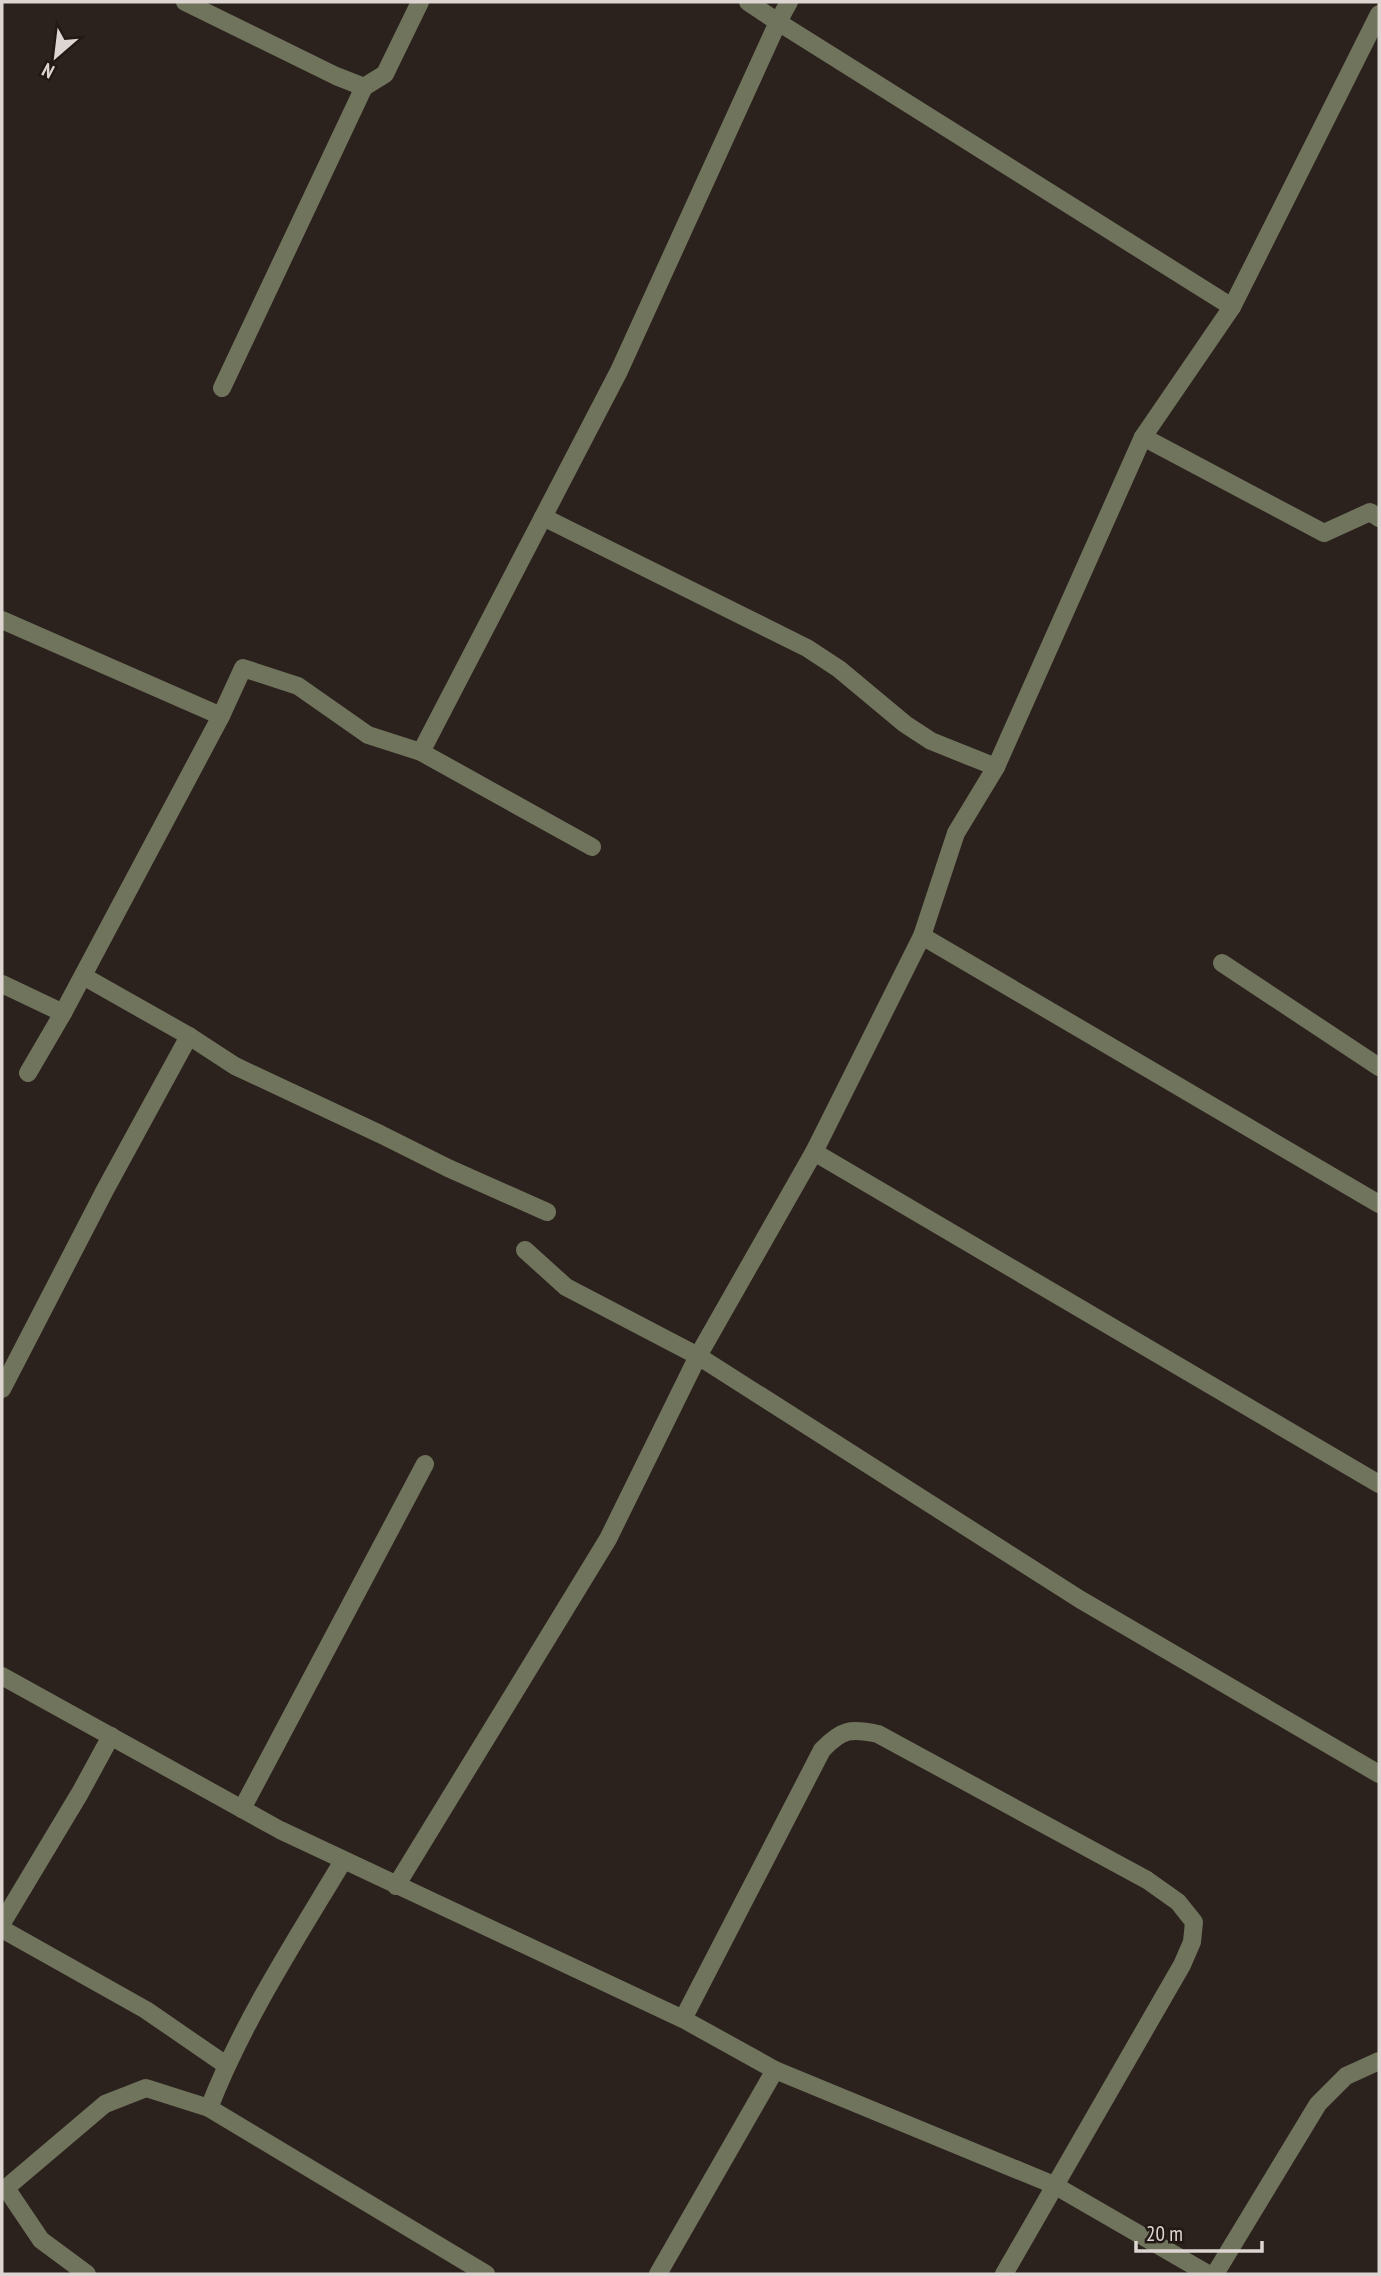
<svg xmlns="http://www.w3.org/2000/svg" width="1381" height="2276" font-family="'PT Sans Narrow',sans-serif">
<style>
.lines{fill:none;stroke-linecap:round;stroke-linejoin:round}
.minor{stroke:#70745c;stroke-width:18}
</style>
<rect width="100%" height="100%" fill="#2b211d"/>
<g class="lines">
<g class="minor">
<polyline points="185,2 336,76 364,87 385,74 420,2"/>
<polyline points="748,2 778,22 789,2"/>
<polyline points="1232,307 1379,14"/>
<polyline points="222,388 364,87"/>
<polyline points="1143,437 1324,533 1370,512 1379,518"/>
<polyline points="543,517 807,648 839,669 905,724 931,741 996,767"/>
<polyline points="2,620 221,716"/>
<polyline points="421,752 592,847"/>
<polyline points="922,936 1379,1204"/>
<polyline points="1222,963 1379,1067"/>
<polyline points="83,976 189,1036 235,1066 380,1134 448,1168 547,1212"/>
<polyline points="2,984 63,1013"/>
<polyline points="28,1073 63,1013 221,716 243,668 298,686 368,735 421,752 619,371 778,22 1232,307 1143,437 996,767 956,833 922,936 814,1152 698,1356 608,1539 396,1886"/>
<polyline points="814,1152 1379,1484"/>
<polyline points="525,1250 566,1287 698,1356 1081,1600 1379,1774"/>
<polyline points="2,1389 105,1190 189,1036"/>
<polyline points="2,1676 280,1830 683,2019 775,2070 1054,2185 1208,2274"/>
<polyline points="242,1809 425,1464"/>
<polyline points="2,1923 80,1793 111,1736"/>
<polyline points="2,1929 146,2010 226,2065"/>
<path d="M 683,2019 L 822,1750 C 842,1729 851,1728 878,1734 L 1147,1880 L 1178,1902 L 1194,1922 L 1192,1942 L 1182,1965 L 1004,2274"/>
<path d="M 209,2108 C 243,2021 295,1941 343,1861"/>
<polyline points="2,2188 6,2188 105,2104 146,2088 209,2108 486,2274"/>
<polyline points="6,2188 41,2240 87,2274"/>
<polyline points="658,2274 775,2070"/>
<polyline points="1215,2274 1318,2104 1346,2076 1379,2061"/>
</g>
</g>
<rect width="1381" height="2276" fill="none" stroke="#dcd5d2" stroke-width="7"/>
<g transform="translate(56 56) rotate(208)" stroke="#221814" stroke-width="5" paint-order="stroke">
<path d="M0-5L12 26L0 18L-12 26Z" fill="#dcd5d2"/>
<text y="-10" font-size="19" font-weight="bold" text-anchor="middle" fill="#dcd5d2">N</text>
</g>
<path d="M1136 2241v10h126v-10" fill="none" stroke="#dcd5d2" stroke-width="3.5"/>
<text x="1146" y="2241" font-size="21" fill="#dcd5d2" stroke="#221814" stroke-width="5" paint-order="stroke">20 m</text>
</svg>
